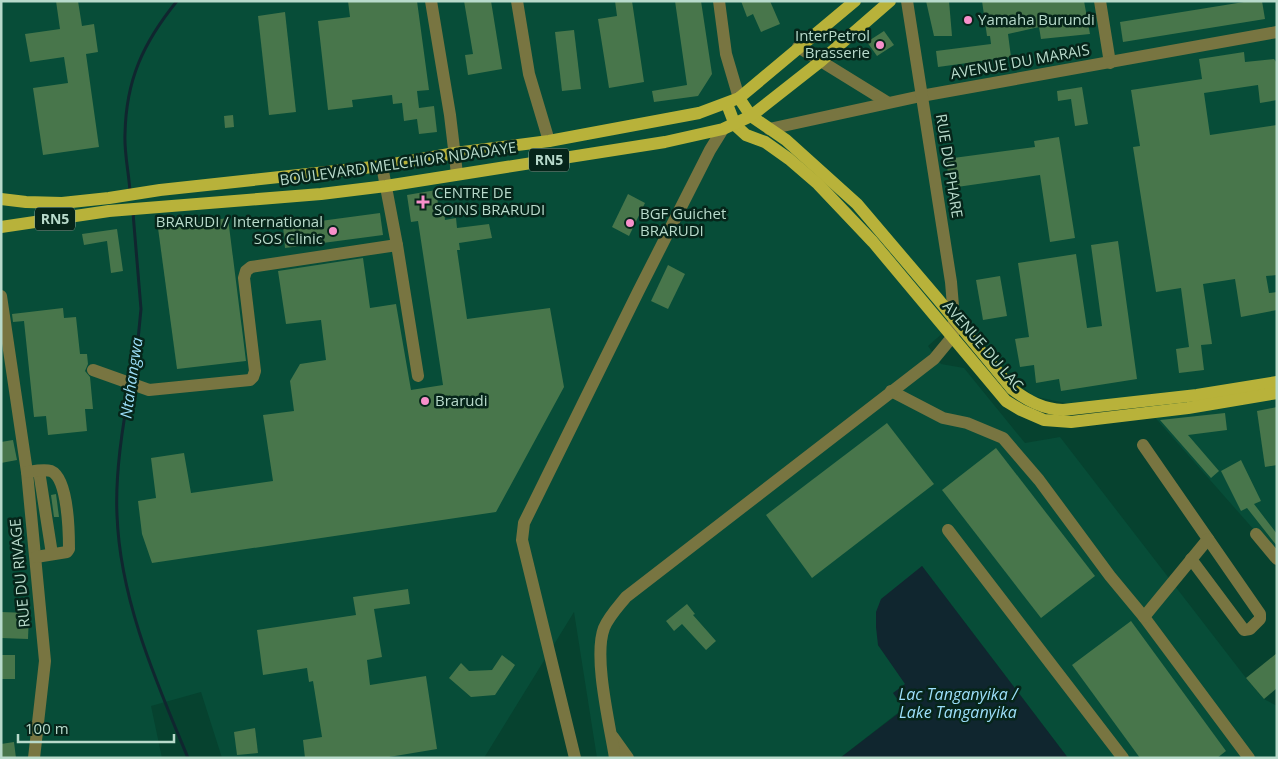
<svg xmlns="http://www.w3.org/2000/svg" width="1278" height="759" font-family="'Open Sans',sans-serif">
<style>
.built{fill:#074d38}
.water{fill:#10262f}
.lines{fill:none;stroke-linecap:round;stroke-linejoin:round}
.stream{stroke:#10262f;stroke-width:3}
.building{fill:#48764b}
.minor{stroke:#787541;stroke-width:12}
.major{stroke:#b8b23a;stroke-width:12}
.poi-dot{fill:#f890cb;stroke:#06251a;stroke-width:2}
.labels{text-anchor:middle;stroke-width:5;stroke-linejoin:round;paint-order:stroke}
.shield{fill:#06251a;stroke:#83a496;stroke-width:1}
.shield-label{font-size:14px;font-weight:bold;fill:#b8dacb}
.poi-label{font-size:15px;fill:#b8dacb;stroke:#06251a;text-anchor:start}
.street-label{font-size:15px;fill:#b8dacb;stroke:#06251a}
.water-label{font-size:16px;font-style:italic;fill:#9ddffa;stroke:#06251a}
</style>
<rect width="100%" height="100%" fill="#06422f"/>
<polygon class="built" points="1,1 1277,1 1277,556 1137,397 1070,404 1032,396 961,317 928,346 941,364 964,368 1025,443 1060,437 1246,678 1264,699 1277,706 1277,758 1068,758 922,566 878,645 906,684 904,708 840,758 597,758 574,612 484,758 222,758 201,692 151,706 162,758 1,758"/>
<polygon class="water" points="922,566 1068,758 840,758 904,709 893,693 905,684 878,645 876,627 876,612 881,599"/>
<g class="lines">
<g class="stream">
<path d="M 130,192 C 129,173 124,153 125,134 C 126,80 143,43 177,1"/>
<polyline points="131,381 137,350 141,309 133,213"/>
<path d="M 130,387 C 122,428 115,472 117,515 C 120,600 156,681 188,758"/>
</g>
</g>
<g class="building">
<polygon points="56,1 78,1 82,26 94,24 98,52 86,54 99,147 43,155 33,88 68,83 64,57 30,62 25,34 60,29"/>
<polygon points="348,1 417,1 429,90 417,91 419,108 434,106 437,132 419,134 417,119 404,121 402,103 393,104 392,95 352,100 353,107 328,110 318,21 350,17"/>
<polygon points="464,1 491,1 502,69 468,75 465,55 473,54"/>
<polygon points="615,1 632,1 644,82 609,88 598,19 617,16"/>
<polygon points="675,1 701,1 712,74 698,96 654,102 652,91 687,85"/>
<polygon points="741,1 770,1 780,24 761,32 753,14 747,17"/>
<polygon points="926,1 949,1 952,36 934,36"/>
<polygon points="982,1 1084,1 1090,34 1041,39 1039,27 1008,34 1011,57 938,67 936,51 991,44 990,36 987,36"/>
<polygon points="1250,1 1262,1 1265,19 1123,42 1120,22"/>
<polygon points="285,12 296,112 269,115 258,16"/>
<polygon points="574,30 581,89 562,91 555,32"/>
<polygon points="884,31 894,45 877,56 867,42"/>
<polygon points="1244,52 1245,62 1274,59 1277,63 1277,100 1260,103 1258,85 1204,93 1210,135 1277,125 1277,275 1266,276 1269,293 1277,292 1277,310 1241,317 1235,279 1203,284 1212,344 1201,345 1204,370 1179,373 1176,349 1189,347 1181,288 1156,292 1133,147 1140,146 1131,90 1202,79 1199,59"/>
<polygon points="1082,87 1088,124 1075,126 1071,99 1058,101 1057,91"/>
<polygon points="233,115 234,127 225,128 224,116"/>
<polygon points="1059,137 1075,238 1050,242 1040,175 950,188 946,159 1035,147 1034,141"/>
<polygon points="436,190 439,210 444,209 445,220 456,218 457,228 489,224 492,238 459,243 460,250 457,250 467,319 550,308 564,387 496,512 152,563 142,534 138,501 156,498 151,458 184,453 191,493 273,481 263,415 294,411 290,381 300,364 326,360 321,320 286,324 278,271 363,258 370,308 396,304 411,390 443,385 418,221 411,222 407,195"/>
<polygon points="628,194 645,203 629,236 612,227"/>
<polygon points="380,213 383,235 285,248 283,226"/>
<polygon points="228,218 246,361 177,369 158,228"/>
<polygon points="117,229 123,271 111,273 107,241 84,245 82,234"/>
<polygon points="1118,241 1137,379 1061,391 1059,379 1036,383 1034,365 1020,367 1015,339 1029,337 1018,263 1076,254 1087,328 1102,326 1091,245"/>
<polygon points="668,265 685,274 668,309 651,301"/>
<polygon points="1000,276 1007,316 983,320 976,280"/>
<polygon points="63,308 64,318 76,317 80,354 87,354 88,364 85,371 90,377 93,409 85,409 87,431 48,435 46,416 34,417 24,321 13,322 12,314"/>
<polygon points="1277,407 1277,465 1265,467 1257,411"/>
<polygon points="1225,413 1227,430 1188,435 1219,471 1211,478 1160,420"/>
<polygon points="887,423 934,484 812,578 766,515"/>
<polygon points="13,440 17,460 1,463 1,442"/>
<polygon points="996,448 1095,576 1041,618 942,490"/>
<polygon points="1241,460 1261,501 1254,504 1277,534 1277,546 1247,508 1241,511 1221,471"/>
<polygon points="56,494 59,517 54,517 51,495"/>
<polygon points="408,589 410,604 374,609 382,657 367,660 370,685 426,676 437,749 383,758 305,758 303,740 322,737 313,681 309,682 307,668 263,675 257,630 356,615 353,597"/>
<polygon points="687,604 695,614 693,615 716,641 706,650 682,624 674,631 666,621"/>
<polygon points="1,612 29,613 28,639 1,638"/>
<polygon points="1131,621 1226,751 1217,758 1140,758 1072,665"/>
<polygon points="1277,653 1277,688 1264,699 1246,678"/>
<rect x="1" y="655" width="14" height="24"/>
<polygon points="502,655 515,665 495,695 471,697 449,678 461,663 469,671 492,670"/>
<polygon points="255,728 258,753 237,755 234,732"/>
<polygon points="14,742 16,758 1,758 1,744"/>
</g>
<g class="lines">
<g class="minor">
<polyline points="431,1 450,115 457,174"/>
<polyline points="517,1 529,74 549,141"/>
<polyline points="719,1 726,54 739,98"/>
<polyline points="1100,1 1110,63"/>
<polyline points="798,47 887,102"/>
<polyline points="769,129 921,96 1277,32"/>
<polyline points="397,245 418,376"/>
<polyline points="1,296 27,472 45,661 34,758"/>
<polyline points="93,370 149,390 250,380 253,377 255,371 244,278 246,271 251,267 397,245 382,166"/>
<polyline points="891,391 943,418 967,423 1003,438 1039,480 1110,576 1144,617 1249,758"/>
<polyline points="1143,445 1260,614 1260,619 1250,629 1244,630 1191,559"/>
<polyline points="39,471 52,554"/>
<path d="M 27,472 C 34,471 44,469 51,471 C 68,478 69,533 69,549 L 67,552 L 36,557"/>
<polyline points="948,530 1123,758"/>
<polyline points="1256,534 1277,559"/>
<polyline points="1144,617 1208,539"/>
<polyline points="613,737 628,758"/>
<polyline points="575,758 522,540 524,523 638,292 710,150 723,129"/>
<path d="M 615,758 C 610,726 593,657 604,628 C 609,616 618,607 626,597 L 934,359 L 953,336 L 954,318 L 951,282 L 907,1"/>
</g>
<g class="major">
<path d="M 739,98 L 751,116 L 786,140 L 857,204 L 937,298 L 1012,389 C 1028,401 1043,409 1063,410 L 1197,395 L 1277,382"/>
<polyline points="727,104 735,125 746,135 765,142 789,159 818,184 873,242 1006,401 1021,410 1044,420 1071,422 1188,408 1277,393"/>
<polyline points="1,199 26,202 62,203 109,198 160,190 382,166 455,153 549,141 699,113 739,98 855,1"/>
<polyline points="1,227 109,211 321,194 386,186 665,142 723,129 751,116 821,61 890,1"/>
</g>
</g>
<g class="poi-dot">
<circle cx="968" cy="20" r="5"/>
<circle cx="880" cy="45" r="5"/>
<path d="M420.5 194.5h5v5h5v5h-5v5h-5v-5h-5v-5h5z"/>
<circle cx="630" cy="223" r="5"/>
<circle cx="333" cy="231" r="5"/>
<circle cx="425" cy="401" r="5"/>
</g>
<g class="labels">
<g class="shield">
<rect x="529" y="148.5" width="40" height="23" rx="4"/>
<rect x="35" y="207.5" width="40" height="23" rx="4"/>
</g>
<g class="shield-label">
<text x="549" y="165">RN5</text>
<text x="55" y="224">RN5</text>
</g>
<g class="poi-label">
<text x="978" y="25">Yamaha Burundi</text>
<text x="870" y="41" text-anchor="end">InterPetrol<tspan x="870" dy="17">Brasserie</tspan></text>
<text x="434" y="198">CENTRE DE<tspan x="434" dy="17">SOINS BRARUDI</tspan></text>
<text x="640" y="219">BGF Guichet<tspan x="640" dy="17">BRARUDI</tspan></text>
<text x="323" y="227" text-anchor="end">BRARUDI / International<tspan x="323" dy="17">SOS Clinic</tspan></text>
<text x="435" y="406">Brarudi</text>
</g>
<g class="street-label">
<text transform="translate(1020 62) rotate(-10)" y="5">AVENUE DU MARAIS</text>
<text transform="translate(398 164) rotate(-8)" y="5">BOULEVARD MELCHIOR NDADAYE</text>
<text transform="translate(949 166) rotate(81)" y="5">RUE DU PHARE</text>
<text transform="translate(983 346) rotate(49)" y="5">AVENUE DU LAC</text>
<text transform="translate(20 573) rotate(-95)" y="5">RUE DU RIVAGE</text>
</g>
<g class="water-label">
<text transform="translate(131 378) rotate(-82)" y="6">Ntahangwa</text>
<text x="958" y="700">Lac Tanganyika /<tspan x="958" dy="18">Lake Tanganyika</tspan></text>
</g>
</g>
<rect width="1278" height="759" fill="none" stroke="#b8dacb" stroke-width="5"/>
<path d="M18 734v8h156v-8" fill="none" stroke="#b8dacb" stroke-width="2.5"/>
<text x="25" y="734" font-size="15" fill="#b8dacb" stroke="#06251a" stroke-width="4" paint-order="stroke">100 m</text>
</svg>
